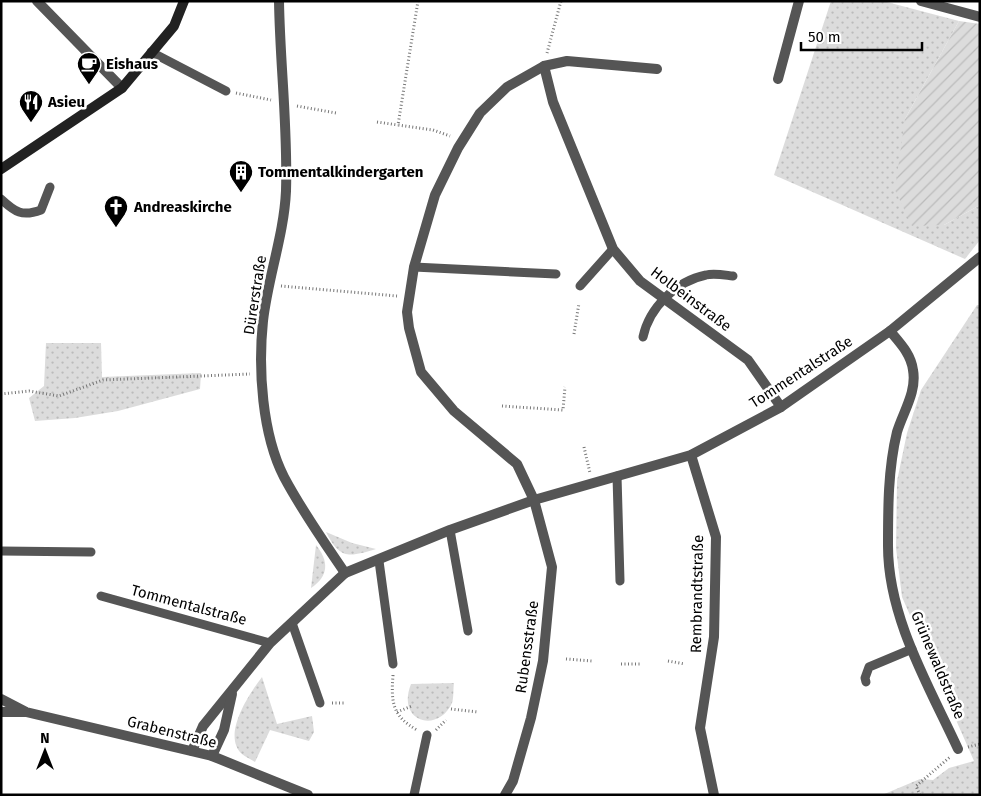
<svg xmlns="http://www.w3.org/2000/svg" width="981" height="796" font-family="'Fira Sans',sans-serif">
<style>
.grass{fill:url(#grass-dots)}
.garden{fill:url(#garden-furrows)}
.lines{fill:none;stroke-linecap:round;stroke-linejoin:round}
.path{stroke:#777;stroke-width:3;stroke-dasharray:1 2.5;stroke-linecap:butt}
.lane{stroke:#555;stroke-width:9}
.street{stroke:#555;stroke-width:10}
.secondary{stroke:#222;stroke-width:10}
.labels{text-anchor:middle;stroke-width:5;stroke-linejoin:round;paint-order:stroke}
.poi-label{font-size:15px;font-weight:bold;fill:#000;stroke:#fff;text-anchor:start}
.street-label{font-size:15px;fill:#000;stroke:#fff}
</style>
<defs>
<pattern id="grass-dots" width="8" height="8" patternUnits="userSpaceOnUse" patternTransform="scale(1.25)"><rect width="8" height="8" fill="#dcdcdc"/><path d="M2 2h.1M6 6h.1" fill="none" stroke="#bbb" stroke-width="1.8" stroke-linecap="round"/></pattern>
<pattern id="garden-furrows" width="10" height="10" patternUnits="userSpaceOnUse" patternTransform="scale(1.25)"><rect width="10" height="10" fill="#dcdcdc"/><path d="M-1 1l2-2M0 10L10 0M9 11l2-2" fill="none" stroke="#bbb"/></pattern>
</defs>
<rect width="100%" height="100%" fill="#fff"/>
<g class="grass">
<polygon points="831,1 883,1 959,21 905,119 944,225 980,205 980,240 965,259 774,175"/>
<polygon points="977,305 980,305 980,795 882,795 920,779 933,780 949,768 974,761 902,597 896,548 897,481 907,433 921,390"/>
<polygon points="46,343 101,343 102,377 201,373 200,389 118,411 75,418 35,421 29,398 44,386"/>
<path d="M 326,532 L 352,543 L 376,549 C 349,557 340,560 326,532 Z"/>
<path d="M 316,545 C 329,561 329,576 311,588 Z"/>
<path d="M 262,677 L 277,724 L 312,716 L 314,732 L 309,741 L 270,730 L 255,762 C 251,759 245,757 242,754 C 221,735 250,693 262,677 Z"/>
<path d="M 454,683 C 453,689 454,697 452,703 C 438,734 396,722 411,684 Z"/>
</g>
<polygon class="garden" points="959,21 980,24 980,205 944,225 912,226 895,190 905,119"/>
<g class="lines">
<g class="path">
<polyline points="418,1 398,125 433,130 450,136"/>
<polyline points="547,53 561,1"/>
<polyline points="236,93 271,100"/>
<polyline points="297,106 336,113"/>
<polyline points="377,122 398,125"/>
<polyline points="281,286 397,296"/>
<polyline points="574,334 579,303"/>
<polyline points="1,394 29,391 59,396 103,380 250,374"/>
<polyline points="502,406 563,410 565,387"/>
<polyline points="584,447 590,473"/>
<polyline points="566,659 592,661"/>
<polyline points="668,661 685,664"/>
<polyline points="621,664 640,664"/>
<path d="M 393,675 C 391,702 392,716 417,730"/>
<polyline points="332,703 344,703"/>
<polyline points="451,709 478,712"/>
<polyline points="397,712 412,706"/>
<polyline points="436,730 446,720"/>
<polyline points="968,747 980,744"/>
<polyline points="920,795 916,786 950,757"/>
</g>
<g class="lane">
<polyline points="151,52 226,91"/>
<path d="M 1,199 C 15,212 22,217 41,210 L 50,187"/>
<polyline points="414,267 556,274"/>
<polyline points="580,286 613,249"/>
<path d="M 643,337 C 649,308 676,281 706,275 C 714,273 724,275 733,276"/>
<polyline points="617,476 620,581"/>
<polyline points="450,530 468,631"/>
<polyline points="1,551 91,552"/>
<polyline points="379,561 393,664"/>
<polyline points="101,596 270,643"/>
<polyline points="292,623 320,703"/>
<polyline points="866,682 865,678 869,667 912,649"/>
<polyline points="414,795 427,735"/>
</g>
<g class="street">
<polyline points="37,1 122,88"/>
<path d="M 279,1 C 280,65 288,127 286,191 C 284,235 268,277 263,321 C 258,369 262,434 284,477 C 302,511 324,542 345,573"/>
<polyline points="921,1 980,17"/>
<polyline points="544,66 553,102 613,249 640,281 748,360 781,407"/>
<polyline points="778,79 799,1"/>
<path d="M 890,331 C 900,343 911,354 913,370 C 917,392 903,412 897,432 C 888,469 888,508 888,546 C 888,618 929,686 958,749"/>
<polyline points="691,455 716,537 714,637 700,728 714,795"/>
<polyline points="1,699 26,712 212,756 308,795"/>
<polyline points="1,712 25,712"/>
<polyline points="192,751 203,726 270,643 345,573 450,530 534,500 691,455 781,407 890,331 980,257"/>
<polyline points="212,756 224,730 232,694"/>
<polyline points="505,795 513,781 531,718 543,661 552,567 534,500 517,464 454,411 421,372 409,328 407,312 414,267 435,195 458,148 480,113 507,87 544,66 567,61 657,69"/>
</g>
<polyline class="secondary" points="1,169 122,88 174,26 184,1"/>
</g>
<defs>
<g id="cafe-pin" transform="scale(1.25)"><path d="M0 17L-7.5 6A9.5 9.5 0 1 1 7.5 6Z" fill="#000" stroke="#fff"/><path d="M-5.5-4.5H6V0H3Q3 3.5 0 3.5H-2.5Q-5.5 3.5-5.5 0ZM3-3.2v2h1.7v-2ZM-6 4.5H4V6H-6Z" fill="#fff"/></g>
<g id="restaurant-pin" transform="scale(1.25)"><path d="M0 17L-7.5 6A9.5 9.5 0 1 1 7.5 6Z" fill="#000" stroke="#fff"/><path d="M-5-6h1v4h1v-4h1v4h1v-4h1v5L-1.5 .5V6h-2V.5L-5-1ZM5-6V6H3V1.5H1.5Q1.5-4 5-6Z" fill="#fff"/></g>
<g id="building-pin" transform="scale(1.25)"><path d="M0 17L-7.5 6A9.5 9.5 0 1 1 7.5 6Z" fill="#000" stroke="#fff"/><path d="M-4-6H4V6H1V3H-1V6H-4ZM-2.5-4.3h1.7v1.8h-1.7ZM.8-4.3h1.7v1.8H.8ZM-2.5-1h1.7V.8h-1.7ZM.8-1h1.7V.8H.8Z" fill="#fff"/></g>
<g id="church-pin" transform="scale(1.25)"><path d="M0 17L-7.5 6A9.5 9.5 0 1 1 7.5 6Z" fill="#000" stroke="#fff"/><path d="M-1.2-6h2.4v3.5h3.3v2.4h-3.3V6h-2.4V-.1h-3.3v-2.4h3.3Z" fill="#fff"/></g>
</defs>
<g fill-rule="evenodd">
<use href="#cafe-pin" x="89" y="64"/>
<use href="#restaurant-pin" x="31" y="102"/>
<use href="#building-pin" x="241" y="172"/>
<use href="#church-pin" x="116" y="207"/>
</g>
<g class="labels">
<g class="poi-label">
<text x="106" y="69">Eishaus</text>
<text x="48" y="107">Asieu</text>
<text x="258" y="177">Tommentalkindergarten</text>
<text x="134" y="212">Andreaskirche</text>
</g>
<g class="street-label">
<text transform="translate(255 295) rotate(-81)" y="5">Dürerstraße</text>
<text transform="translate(691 299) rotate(37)" y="5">Holbeinstraße</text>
<text transform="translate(801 372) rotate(-33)" y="5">Tommentalstraße</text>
<text transform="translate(697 594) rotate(-89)" y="5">Rembrandtstraße</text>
<text transform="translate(189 605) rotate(15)" y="5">Tommentalstraße</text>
<text transform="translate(527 647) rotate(-82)" y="5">Rubensstraße</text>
<text transform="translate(938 665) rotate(67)" y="5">Grünewaldstraße</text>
<text transform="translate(172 732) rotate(14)" y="5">Grabenstraße</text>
</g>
</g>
<rect width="981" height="796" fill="none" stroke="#000000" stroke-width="5"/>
<g transform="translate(45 751)" stroke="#ffffff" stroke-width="4" paint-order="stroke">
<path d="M0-4L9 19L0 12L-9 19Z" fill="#000000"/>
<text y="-8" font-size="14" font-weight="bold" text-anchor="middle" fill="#000000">N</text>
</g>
<path d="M801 42v8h121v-8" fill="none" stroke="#000000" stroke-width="2.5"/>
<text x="808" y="42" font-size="15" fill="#000000" stroke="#ffffff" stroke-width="4" paint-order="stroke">50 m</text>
</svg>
